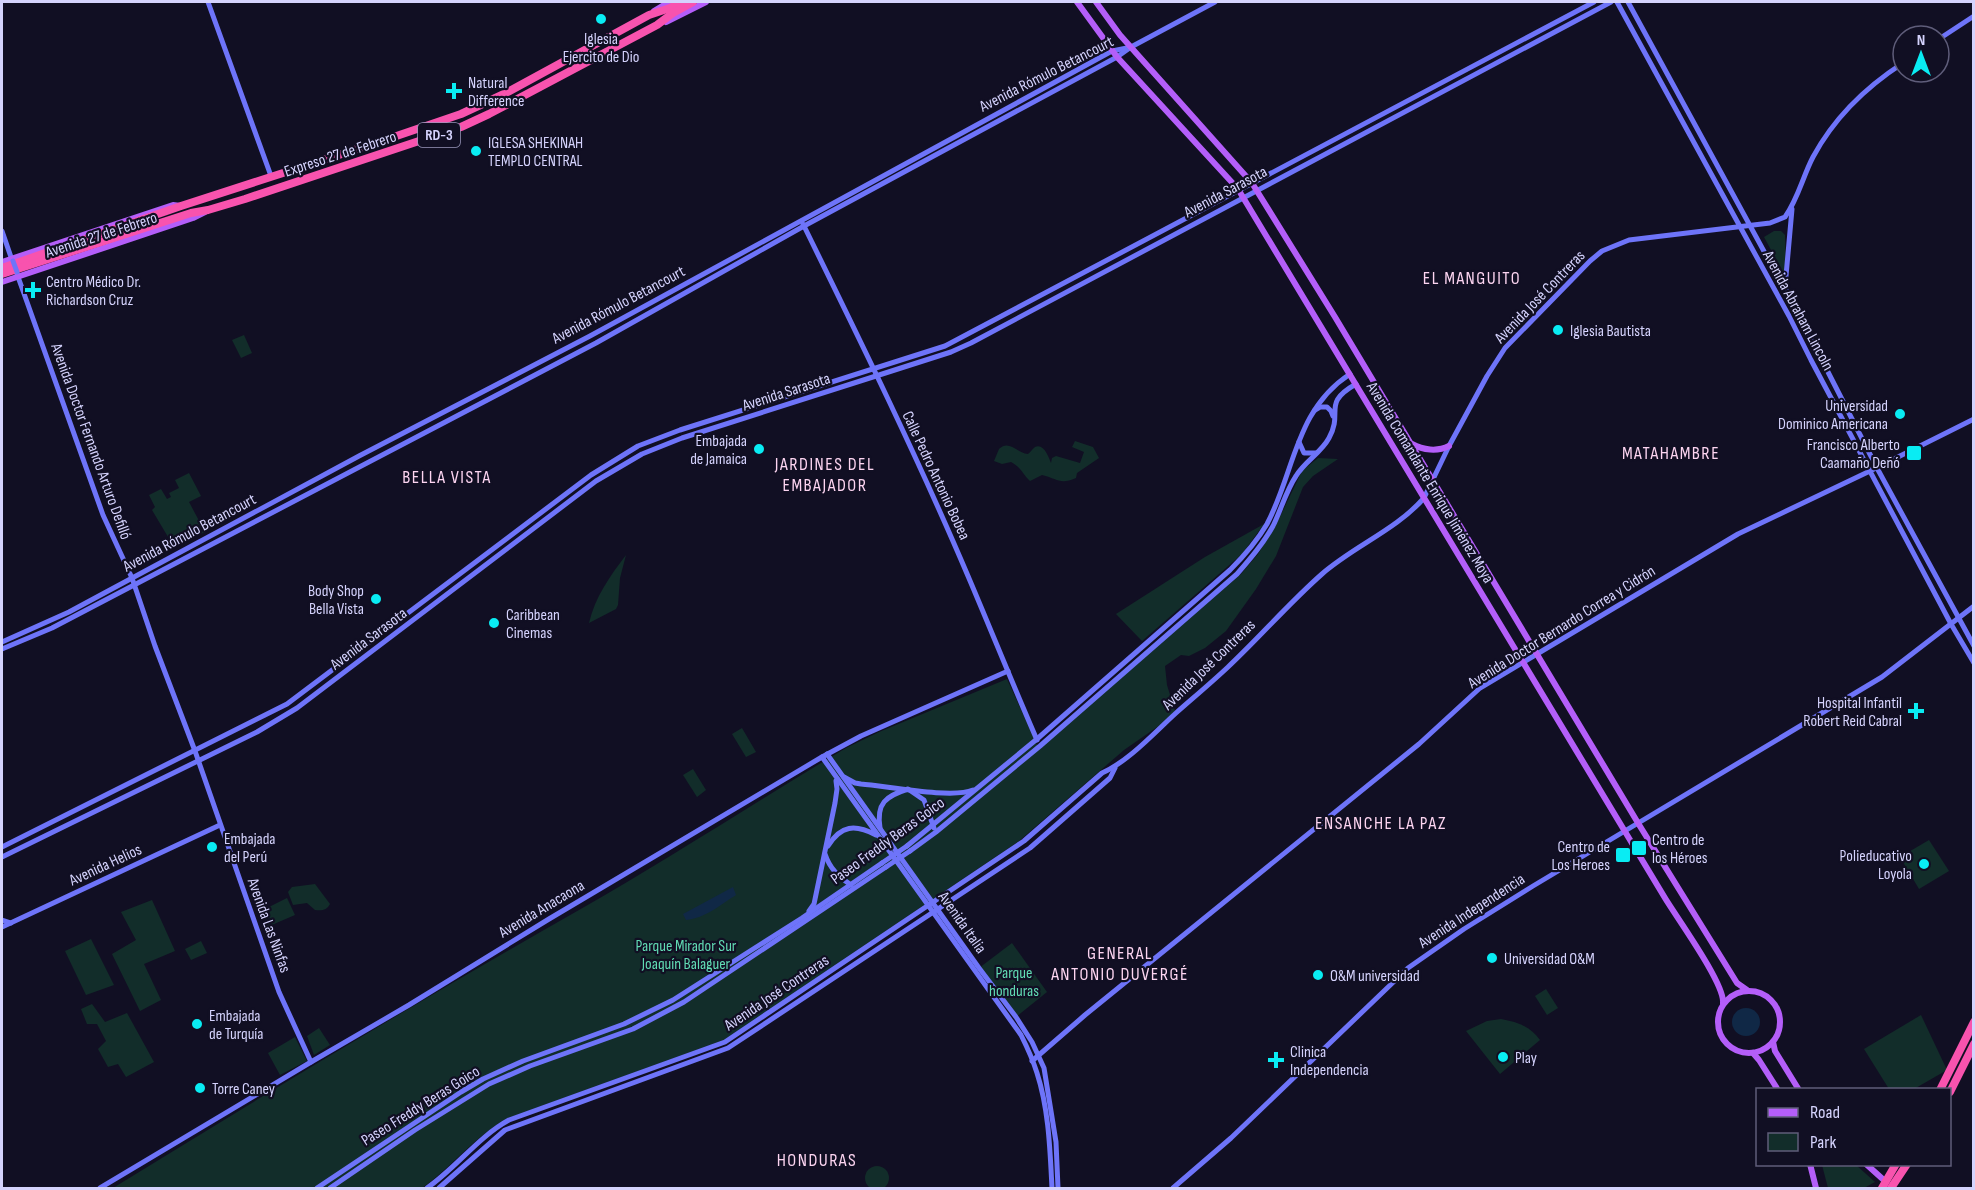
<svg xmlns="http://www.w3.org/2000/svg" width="1975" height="1190" font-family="'Sofia Sans Condensed',sans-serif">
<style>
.green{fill:#122d2a}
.water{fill:#102846}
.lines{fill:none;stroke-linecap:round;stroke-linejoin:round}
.secondary{stroke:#6e74f9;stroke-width:5}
.primary{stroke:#b45ef9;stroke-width:6}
.highway{stroke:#f853ae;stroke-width:8}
.secondary-bridge{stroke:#6e74f9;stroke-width:5}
.poi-dot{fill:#09ecf3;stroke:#110f23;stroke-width:2}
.labels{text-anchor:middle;stroke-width:4.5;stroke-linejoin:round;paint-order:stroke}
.shield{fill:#110f23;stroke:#9a98bc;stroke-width:1.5}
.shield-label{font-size:15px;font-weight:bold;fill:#d5d3fd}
.poi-label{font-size:16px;fill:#d5d3fd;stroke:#110f23;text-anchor:start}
.street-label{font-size:16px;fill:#d5d3fd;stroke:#110f23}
.park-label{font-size:16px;fill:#61dbb4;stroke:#110f23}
.neighbourhood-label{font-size:18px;letter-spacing:1.5px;fill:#fdd5f1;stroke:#110f23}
</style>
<rect width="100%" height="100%" fill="#110f23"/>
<g class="green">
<polygon points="1774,231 1781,231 1785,235 1786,270 1784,274 1764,237"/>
<polygon points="244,335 252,353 241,358 232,340"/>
<path d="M 1075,441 L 1093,447 L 1099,458 L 1077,473 L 1076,478 C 1060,485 1058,479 1042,475 L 1030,481 C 1022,474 1023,469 1011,462 L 1002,464 L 994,461 L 999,449 C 1009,439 1017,453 1028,454 C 1031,452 1032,449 1035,447 C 1044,443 1049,458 1051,463 L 1052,458 L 1056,456 L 1080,463 L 1084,452 L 1072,447 Z"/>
<path d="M 1318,458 L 1338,459 L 1313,476 L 1303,487 L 1276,556 L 1256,589 L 1226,631 L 1205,648 L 1189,656 L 1181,655 L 1165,666 L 1167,685 L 1175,711 L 1160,725 L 1124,750 L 1019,841 L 724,1040 L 508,1118 C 476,1135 452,1167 422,1188 L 113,1188 C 267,1093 422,999 579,910 C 670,858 757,801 846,748 L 879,732 L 1007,679 L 1039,749 L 1241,574 L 1258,554 L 1275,527 L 1302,471 Z"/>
<polygon points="189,473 201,496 189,502 205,532 174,547 152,510 155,507 149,495 161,489 167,499 171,497 169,493 179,488 175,480"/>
<polygon points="1264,524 1242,554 1142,641 1116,614 1205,557"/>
<path d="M 626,555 L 620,578 L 618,605 L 616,609 L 589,623 C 595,597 610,576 626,555 Z"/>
<polygon points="742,728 756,752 746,757 732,734"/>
<polygon points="693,769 706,790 697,797 683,775"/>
<polygon points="1929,840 1949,871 1919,889 1900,857"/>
<path d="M 315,884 L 330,904 C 327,910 322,911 315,910 L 307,903 L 293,905 L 288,892 L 292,887 Z"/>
<polygon points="287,898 295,915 267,927 261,911"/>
<polygon points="152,900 175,951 144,964 161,1000 140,1011 112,954 136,940 121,912"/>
<polygon points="91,939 114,985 86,995 65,951"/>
<polygon points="201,941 207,953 191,960 185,949"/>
<polygon points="1012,943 1047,992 1016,1017 979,968"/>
<polygon points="1546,989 1558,1008 1547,1015 1535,996"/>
<polygon points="92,1004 105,1022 127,1013 154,1062 126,1077 118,1064 108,1067 98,1049 106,1041 97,1024 87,1024 81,1009"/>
<polygon points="1921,1015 1947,1070 1914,1089 1889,1089 1864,1049"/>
<path d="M 1501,1019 C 1517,1022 1530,1026 1540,1040 L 1500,1074 L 1466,1031 L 1487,1021 Z"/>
<polygon points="319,1028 330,1045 314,1055 307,1036"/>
<polygon points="295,1037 307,1061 280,1075 268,1053"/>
<polygon points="1822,1165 1856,1165 1875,1182 1864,1188 1828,1188"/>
<circle cx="877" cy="1178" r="12"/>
</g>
<g class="water">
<path d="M 733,887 L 736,895 C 720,905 706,918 686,920 L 683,914 Z"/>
<circle cx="1746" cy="1022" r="14"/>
</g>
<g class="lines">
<g class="secondary">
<polyline points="208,2 271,176"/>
<polyline points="1617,2 1789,316 1811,360 1951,624 1974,663"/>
<polyline points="1628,2 1802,321 1877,468 1974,646"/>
<polyline points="1939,39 1974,16"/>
<path d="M 803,224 C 860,340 917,456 968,576 C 991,630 1013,685 1037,740"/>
<polyline points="2,231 12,260"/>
<polyline points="17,274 103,515 132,578 155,646 195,751 279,992 311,1062"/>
<polyline points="1786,292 1786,276 1792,209"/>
<polyline points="1315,410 1320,407 1327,407 1331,411 1333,416"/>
<polyline points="1299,442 1304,453 1316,453"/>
<polyline points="2,642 69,612 359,456 590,336 1112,51 1127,48"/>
<polyline points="2,649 52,628 596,343 804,226 1117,57 1131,47 1215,2"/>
<polyline points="827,754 979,968 1016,1017 1032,1042 1044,1068 1056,1142 1058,1188"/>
<path d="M 822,757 L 1021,1035 C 1027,1047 1033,1060 1037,1073 C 1049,1110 1050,1151 1052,1188"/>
<path d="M 844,777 L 855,783 L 861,784 C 887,786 952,799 973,790"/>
<path d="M 880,828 C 876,803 886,796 908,789 L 924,800 L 934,828"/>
<path d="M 828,846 C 841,825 855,824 876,835"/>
<path d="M 907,846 L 1037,739 L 1230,570 C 1244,556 1257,541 1267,524 C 1295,471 1295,410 1350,374"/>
<polyline points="2,847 287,704 591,475 638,446 680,430 945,346 1594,2"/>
<path d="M 910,851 L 936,832 L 1040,746 L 1237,574 C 1250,559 1263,544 1273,526 C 1281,510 1286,491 1296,476 C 1305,461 1321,453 1329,438 C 1344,411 1321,404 1356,384"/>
<path d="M 825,854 C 830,869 838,876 851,885"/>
<polyline points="2,857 257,732 297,708 596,481 642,454 682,438 876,376 951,352 971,343 1611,2"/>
<polyline points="809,911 814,904 835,803 837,789 836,781"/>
<polyline points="2,920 11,923"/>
<polyline points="2,927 220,825"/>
<polyline points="1032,1061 1085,1015 1419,744 1480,688 1738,534 1870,471 1974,419"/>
<polyline points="100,1188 311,1062 409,1005 549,919 822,757 861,736 1008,671"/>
<polyline points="317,1188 461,1092 483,1079 523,1061 624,1024 673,1000 802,918 882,863"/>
<polyline points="330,1188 415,1130 489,1084 530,1066 633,1029 684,1002 886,867"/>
<path d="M 427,1188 C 456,1168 478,1137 509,1120 L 725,1042 L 1024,841 L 1102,773 C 1129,761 1154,733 1176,713 C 1193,698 1211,683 1228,667 C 1260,637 1289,603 1322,574 C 1354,546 1396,530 1424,498 L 1449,446 L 1487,376 L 1505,348 L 1590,261 L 1602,251 L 1629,240 L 1770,223 L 1785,217 C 1798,199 1803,176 1813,157 C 1834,118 1866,87 1903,63"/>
<polyline points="439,1188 505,1130 728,1048 1030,848 1110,778 1115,768"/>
<polyline points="1173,1188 1231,1138 1408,968 1464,929 1533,886 1882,677 1974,606"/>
</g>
<g class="primary">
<path d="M 1077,2 L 1117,57 L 1238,189 L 1665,898 C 1677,918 1725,984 1723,1003"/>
<polyline points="1096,2 1120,35 1252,183 1335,317 1638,823 1737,983 1747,990"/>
<polyline points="654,11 669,2"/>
<polyline points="666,22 706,2"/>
<polyline points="2,262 173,205 181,206"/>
<polyline points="2,282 193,218 205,212"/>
<path d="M 1412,444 C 1423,450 1437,452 1449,446"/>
<circle cx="1749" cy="1022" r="31"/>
<polyline points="1773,1042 1775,1051 1799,1090"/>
<polyline points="1753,1053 1759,1060 1778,1090"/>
<polyline points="1810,1164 1816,1188"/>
<polyline points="1866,1164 1886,1182"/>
</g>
<g class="highway">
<polyline points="2,268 181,206 376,143 461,114 504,94 649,15 670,8 683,2"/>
<polyline points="2,274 191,213 208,210 245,199 461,127 489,114 657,25 673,13 693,2"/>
<polyline points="1940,1090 1974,1022"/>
<polyline points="1950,1092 1974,1044"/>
<polyline points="1882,1188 1896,1164"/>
<polyline points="1891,1188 1907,1164"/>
</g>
<g class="secondary-bridge">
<polyline points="13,261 17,272"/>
<polyline points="882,863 907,846"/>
<polyline points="886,867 910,851"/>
</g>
</g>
<g class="poi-dot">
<circle cx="601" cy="19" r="6"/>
<path d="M451 82h6v6h6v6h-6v6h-6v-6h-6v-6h6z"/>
<circle cx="476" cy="151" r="6"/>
<path d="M30 281h6v6h6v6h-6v6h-6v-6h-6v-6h6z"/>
<circle cx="1558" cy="330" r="6"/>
<circle cx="1900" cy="414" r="6"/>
<circle cx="759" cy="449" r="6"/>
<rect x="1906" y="445" width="16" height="16" rx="3"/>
<circle cx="376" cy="599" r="6"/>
<circle cx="494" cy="623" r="6"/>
<path d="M1913 702h6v6h6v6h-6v6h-6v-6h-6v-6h6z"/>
<circle cx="212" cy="847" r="6"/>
<rect x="1631" y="840" width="16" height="16" rx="3"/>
<rect x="1615" y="847" width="16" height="16" rx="3"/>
<circle cx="1924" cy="864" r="6"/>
<circle cx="1492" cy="958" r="6"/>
<circle cx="1318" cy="975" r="6"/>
<circle cx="197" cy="1024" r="6"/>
<circle cx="1503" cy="1057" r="6"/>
<path d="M1273 1051h6v6h6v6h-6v6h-6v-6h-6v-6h6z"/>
<circle cx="200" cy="1088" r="6"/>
</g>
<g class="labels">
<rect class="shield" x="418" y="123" width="42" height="24" rx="4.5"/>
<g class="shield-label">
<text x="439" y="140">RD-3</text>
</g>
<g class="poi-label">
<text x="601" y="44" text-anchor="middle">Iglesia<tspan x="601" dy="18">Ejercito de Dio</tspan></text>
<text x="468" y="88">Natural<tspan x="468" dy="18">Difference</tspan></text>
<text x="488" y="148">IGLESA SHEKINAH<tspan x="488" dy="18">TEMPLO CENTRAL</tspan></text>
<text x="46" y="287">Centro Médico Dr.<tspan x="46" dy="18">Richardson Cruz</tspan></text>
<text x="1570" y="336">Iglesia Bautista</text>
<text x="1888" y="411" text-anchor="end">Universidad<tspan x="1888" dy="18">Dominico Americana</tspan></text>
<text x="747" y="446" text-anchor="end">Embajada<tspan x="747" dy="18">de Jamaica</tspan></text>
<text x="1900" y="450" text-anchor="end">Francisco Alberto<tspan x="1900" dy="18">Caamaño Deñó</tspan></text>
<text x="364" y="596" text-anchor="end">Body Shop<tspan x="364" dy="18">Bella Vista</tspan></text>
<text x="506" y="620">Caribbean<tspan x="506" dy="18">Cinemas</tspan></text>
<text x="1902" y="708" text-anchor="end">Hospital Infantil<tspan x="1902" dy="18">Robert Reid Cabral</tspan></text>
<text x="224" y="844">Embajada<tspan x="224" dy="18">del Perú</tspan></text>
<text x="1652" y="845">Centro de<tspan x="1652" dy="18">los Héroes</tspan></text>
<text x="1610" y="852" text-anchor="end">Centro de<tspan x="1610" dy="18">Los Heroes</tspan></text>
<text x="1912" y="861" text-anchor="end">Polieducativo<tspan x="1912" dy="18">Loyola</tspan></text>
<text x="1504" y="964">Universidad O&amp;M</text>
<text x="1330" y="981">O&amp;M universidad</text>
<text x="209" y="1021">Embajada<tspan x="209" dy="18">de Turquía</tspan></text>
<text x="1290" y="1057">Clinica<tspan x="1290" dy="18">Independencia</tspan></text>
<text x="1515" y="1063">Play</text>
<text x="212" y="1094">Torre Caney</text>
</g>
<g class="street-label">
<text transform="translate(1046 73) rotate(-27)" y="6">Avenida Rómulo Betancourt</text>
<text transform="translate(340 153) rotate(-18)" y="6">Expreso 27 de Febrero</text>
<text transform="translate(1225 191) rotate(-28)" y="6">Avenida Sarasota</text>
<text transform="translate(101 234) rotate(-18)" y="6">Avenida 27 de Febrero</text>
<text transform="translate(1539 296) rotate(-46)" y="6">Avenida José Contreras</text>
<text transform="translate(618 304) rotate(-28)" y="6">Avenida Rómulo Betancourt</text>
<text transform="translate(1799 310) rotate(62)" y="6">Avenida Abraham Lincoln</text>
<text transform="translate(786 391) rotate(-18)" y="6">Avenida Sarasota</text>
<text transform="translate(92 441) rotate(70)" y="6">Avenida Doctor Fernando Arturo Defilló</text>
<text transform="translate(937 475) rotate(65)" y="6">Calle Pedro Antonio Bobea</text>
<text transform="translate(1431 482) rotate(59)" y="6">Avenida Comandante Enrique Jiménez Moya</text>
<text transform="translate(189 532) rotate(-28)" y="6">Avenida Rómulo Betancourt</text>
<text transform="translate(1561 626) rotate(-32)" y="6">Avenida Doctor Bernardo Correa y Cidrón</text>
<text transform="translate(368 638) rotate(-37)" y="6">Avenida Sarasota</text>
<text transform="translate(1208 664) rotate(-44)" y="6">Avenida José Contreras</text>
<text transform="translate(887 840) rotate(-36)" y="6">Paseo Freddy Beras Goico</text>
<text transform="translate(105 864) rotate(-25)" y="6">Avenida Helios</text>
<text transform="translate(541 908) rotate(-31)" y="6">Avenida Anacaona</text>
<text transform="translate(1471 910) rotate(-33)" y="6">Avenida Independencia</text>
<text transform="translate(963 922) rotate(55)" y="6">Avenida Italia</text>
<text transform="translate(270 925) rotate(70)" y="6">Avenida Las Ninfas</text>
<text transform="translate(776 992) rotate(-34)" y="6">Avenida José Contreras</text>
<text transform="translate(420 1105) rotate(-32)" y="6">Paseo Freddy Beras Goico</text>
</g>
<g class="park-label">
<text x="686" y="951">Parque Mirador Sur<tspan x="686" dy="18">Joaquín Balaguer</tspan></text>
<text x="1014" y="978">Parque<tspan x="1014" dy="18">honduras</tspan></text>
</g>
<g class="neighbourhood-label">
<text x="1472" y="284">EL MANGUITO</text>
<text x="1671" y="459">MATAHAMBRE</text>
<text x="825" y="470">JARDINES DEL<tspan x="825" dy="21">EMBAJADOR</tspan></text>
<text x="447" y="483">BELLA VISTA</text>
<text x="1381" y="829">ENSANCHE LA PAZ</text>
<text x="1120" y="959">GENERAL<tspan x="1120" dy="21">ANTONIO DUVERGÉ</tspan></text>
<text x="817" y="1166">HONDURAS</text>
</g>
</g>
<rect width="1975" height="1190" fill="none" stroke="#d5d3fd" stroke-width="6"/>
<rect x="1756" y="1088" width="195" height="78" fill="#110f23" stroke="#5f5d7a" stroke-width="1.5"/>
<rect x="1768" y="1108" width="30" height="9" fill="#b45ef9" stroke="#5f5d7a" stroke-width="1.5"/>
<text x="1810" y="1118" font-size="18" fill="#d5d3fd">Road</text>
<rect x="1768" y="1133" width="30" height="18" fill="#122d2a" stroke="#5f5d7a" stroke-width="1.5"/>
<text x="1810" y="1148" font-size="18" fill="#d5d3fd">Park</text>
<g transform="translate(1921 54)"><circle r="28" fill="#110f23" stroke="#5f5d7a" stroke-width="1.5"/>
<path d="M0-4.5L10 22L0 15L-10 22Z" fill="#09ecf3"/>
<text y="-9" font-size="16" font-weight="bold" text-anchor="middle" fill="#d5d3fd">N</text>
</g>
</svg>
